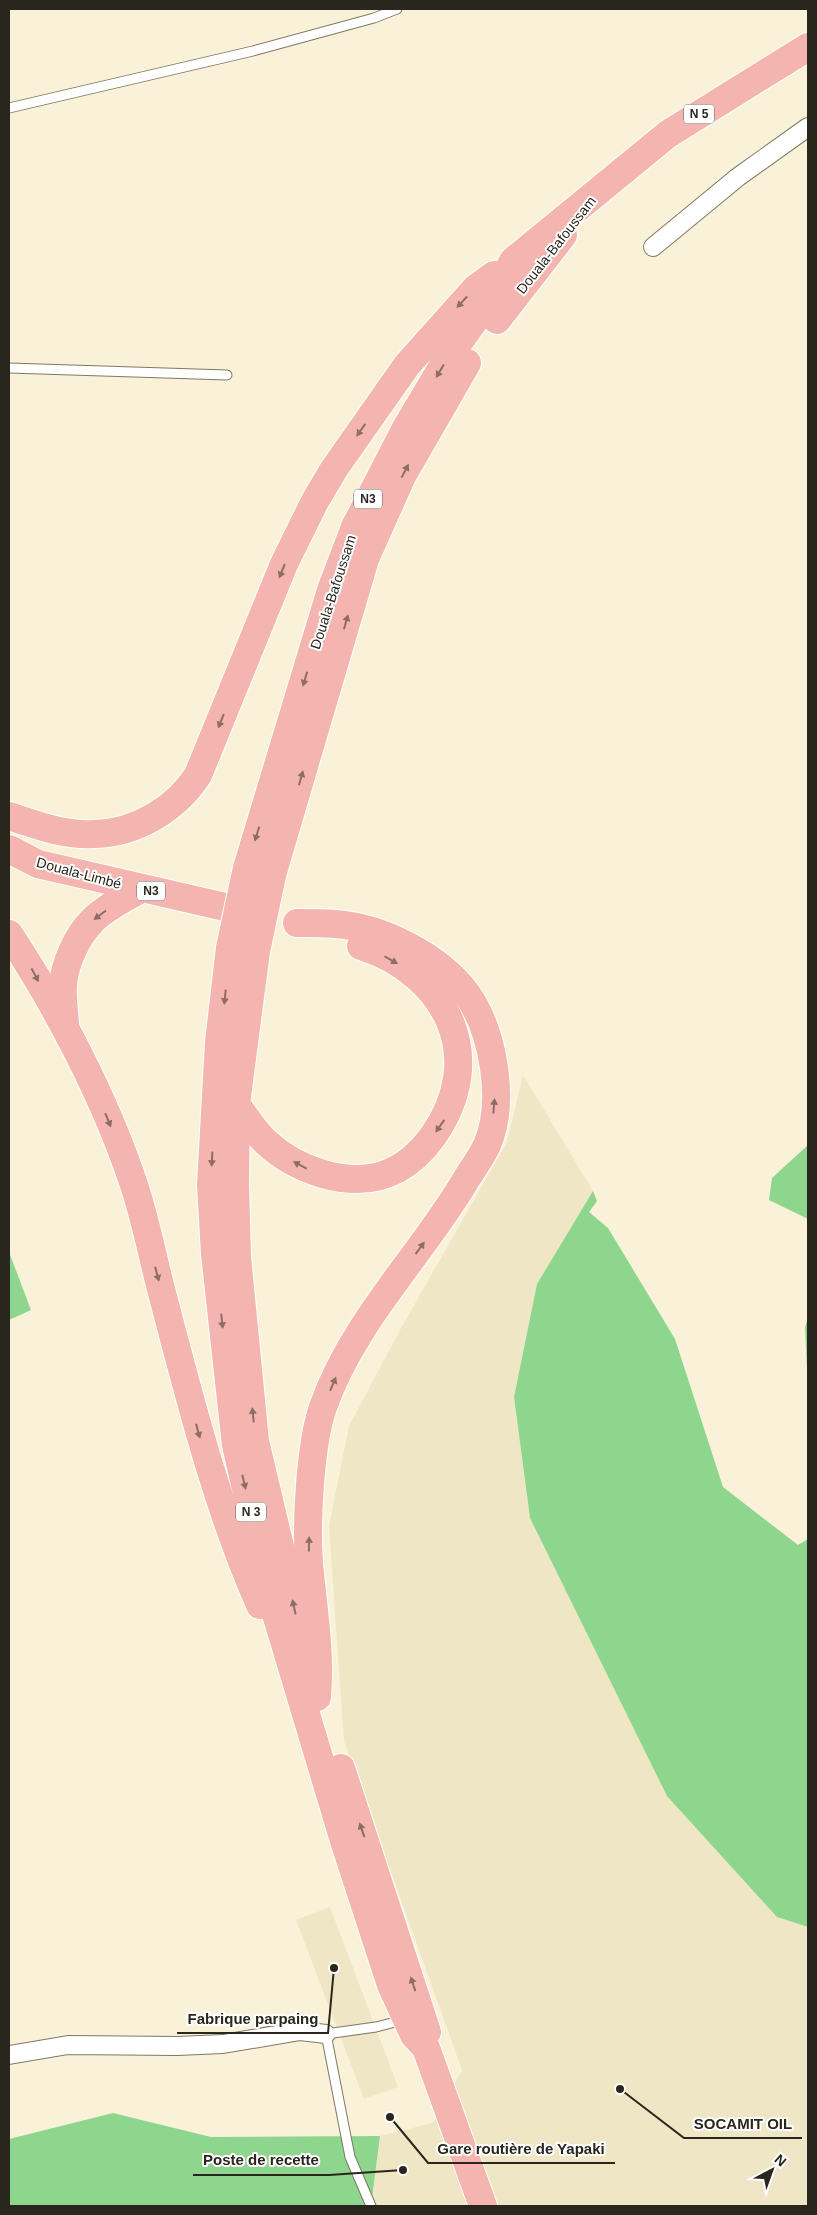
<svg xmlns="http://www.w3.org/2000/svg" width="817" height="2215" font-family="Arial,sans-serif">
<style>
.built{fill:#efe6c6}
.green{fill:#8ed58e}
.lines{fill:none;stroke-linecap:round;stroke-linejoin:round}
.service-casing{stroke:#7f7963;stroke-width:11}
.minor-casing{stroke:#7f7963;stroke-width:20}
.trunk-casing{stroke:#fff;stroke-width:30}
.service{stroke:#fff;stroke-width:9}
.minor{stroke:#fff;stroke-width:18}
.trunk{stroke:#f4b4af;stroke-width:28}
.trunk-bridge-casing{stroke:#fff;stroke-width:30;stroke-linecap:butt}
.trunk-bridge{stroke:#f4b4af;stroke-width:28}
.oneway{fill:#8e6d66}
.labels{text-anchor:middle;stroke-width:4;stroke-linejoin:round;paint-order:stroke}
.shield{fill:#fff;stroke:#696761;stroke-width:1}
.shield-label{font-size:12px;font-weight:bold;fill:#29261d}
.street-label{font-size:14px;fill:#29261d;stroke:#fff}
.leader{fill:none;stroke:#29261d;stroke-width:2}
.callout-dot{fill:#29261d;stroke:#fff;stroke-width:2}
.callout-label{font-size:15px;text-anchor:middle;font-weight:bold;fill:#29261d;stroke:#fff;stroke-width:4;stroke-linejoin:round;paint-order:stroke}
</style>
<rect width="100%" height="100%" fill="#f9f2d9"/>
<g class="built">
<polygon points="523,1075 593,1191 537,1284 514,1397 530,1518 599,1656 777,1917 808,1927 808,2206 371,2206 380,2136 433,2123 462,2070 344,1741 329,1526 349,1426 400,1330 507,1142"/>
<polygon points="330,1907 398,2087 364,2099 296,1920"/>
</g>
<g class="green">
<polygon points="808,1145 808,1219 769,1200 772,1178"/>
<polygon points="593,1191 597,1201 589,1212 608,1228 675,1339 723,1487 798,1545 808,1539 808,1927 777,1917 667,1796 530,1518 514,1397 537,1284"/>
<polygon points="9,1252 31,1310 9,1320"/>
<polygon points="808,1317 808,1389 805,1327"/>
<polygon points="113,2113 211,2137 380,2136 371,2206 9,2206 9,2139"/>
</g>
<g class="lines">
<g class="service-casing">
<g id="service">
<polyline points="9,108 253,51 374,18 397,9"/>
<polyline points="9,368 227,375"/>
<polyline points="371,2206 350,2157 326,2034 376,2027 403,2020"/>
</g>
</g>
<g class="minor-casing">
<g id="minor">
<polyline points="653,247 738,177 808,127"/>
<polyline points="9,2055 68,2045 177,2046 223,2044 300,2031 326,2034"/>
</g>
</g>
<g class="trunk-casing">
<g id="trunk">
<polyline points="497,320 563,235"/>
<path d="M 9,816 C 35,825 66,836 95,834 C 136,833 176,809 198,775 L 284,564 L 315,501 L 334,469 L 407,365 L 476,288 L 494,275"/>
<polyline points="9,849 38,864 260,915"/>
<polyline points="247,868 331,590 355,527 406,428 449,356 502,282 513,261 668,134 808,47"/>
<polyline points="272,875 365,559 402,476 467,363"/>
<path d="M 297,923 C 310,923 323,923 335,924 C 381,927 439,956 467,994 C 493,1031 506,1101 487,1145 C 482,1156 474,1167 467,1178 C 422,1255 353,1321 323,1407 C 310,1445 306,1523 309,1563 C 313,1609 321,1651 317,1697"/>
<path d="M 9,934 C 57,1006 104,1097 132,1179 C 145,1216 152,1255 162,1293 C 190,1399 216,1505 260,1605"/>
<polyline points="230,948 219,1042 211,1185 215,1254 236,1445 270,1594 345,1844 391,1985 414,2035 426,2048 483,2206"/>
<polyline points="256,951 236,1104 235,1185 237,1257 255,1441 303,1644"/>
<path d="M 65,1023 C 64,1010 62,997 63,984 C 65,963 77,936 92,921 C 106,907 125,898 141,889"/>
<path d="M 236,1104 C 246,1117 255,1133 267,1143 C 283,1158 303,1168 323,1174 C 369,1187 405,1175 433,1136 C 488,1058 448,974 361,946"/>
<polyline points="341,1768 427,2032"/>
</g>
</g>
<use href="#service" class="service"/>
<use href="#minor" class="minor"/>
<use href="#trunk" class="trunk"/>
<g class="trunk-bridge-casing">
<g id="trunk-bridge">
<polyline points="230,948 247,868"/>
<polyline points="256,951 272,875"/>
</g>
</g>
<use href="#trunk-bridge" class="trunk-bridge"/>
</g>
<defs><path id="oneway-solid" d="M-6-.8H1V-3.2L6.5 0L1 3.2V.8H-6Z" transform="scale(1.25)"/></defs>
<g class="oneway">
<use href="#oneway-solid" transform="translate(462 302) rotate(133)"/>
<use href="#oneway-solid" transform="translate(440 371) rotate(121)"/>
<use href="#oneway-solid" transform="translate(361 430) rotate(125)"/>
<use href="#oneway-solid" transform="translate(405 471) rotate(-62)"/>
<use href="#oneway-solid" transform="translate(282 571) rotate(112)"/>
<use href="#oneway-solid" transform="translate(346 622) rotate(-74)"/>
<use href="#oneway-solid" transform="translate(305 679) rotate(107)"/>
<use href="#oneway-solid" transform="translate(221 721) rotate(112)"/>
<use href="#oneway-solid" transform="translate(301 778) rotate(-74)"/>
<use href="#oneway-solid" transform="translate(257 834) rotate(107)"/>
<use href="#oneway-solid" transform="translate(100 915) rotate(143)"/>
<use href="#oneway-solid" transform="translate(391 960) rotate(30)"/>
<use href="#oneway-solid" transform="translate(35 975) rotate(62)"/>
<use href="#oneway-solid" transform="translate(225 997) rotate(96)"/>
<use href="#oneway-solid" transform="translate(494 1106) rotate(-85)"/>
<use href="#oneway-solid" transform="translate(108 1120) rotate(68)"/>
<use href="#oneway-solid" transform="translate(440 1126) rotate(125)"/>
<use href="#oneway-solid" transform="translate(212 1159) rotate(93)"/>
<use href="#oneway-solid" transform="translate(300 1165) rotate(-152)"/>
<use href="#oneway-solid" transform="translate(420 1248) rotate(-54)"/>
<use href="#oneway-solid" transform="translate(157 1274) rotate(75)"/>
<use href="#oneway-solid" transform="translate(222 1321) rotate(84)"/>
<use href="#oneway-solid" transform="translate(333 1384) rotate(-67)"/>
<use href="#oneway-solid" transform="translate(253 1415) rotate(-96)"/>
<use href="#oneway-solid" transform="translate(198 1431) rotate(75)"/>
<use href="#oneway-solid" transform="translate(244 1482) rotate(77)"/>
<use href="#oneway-solid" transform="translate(309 1544) rotate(-89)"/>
<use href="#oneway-solid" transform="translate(294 1607) rotate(-102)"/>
<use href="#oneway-solid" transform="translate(362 1830) rotate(-109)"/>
<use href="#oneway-solid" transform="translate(413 1984) rotate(-108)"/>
</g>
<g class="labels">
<g class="shield">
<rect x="684" y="104.5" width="30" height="19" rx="4"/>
<rect x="354" y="489.5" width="28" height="19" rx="4"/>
<rect x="137" y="881.5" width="28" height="19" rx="4"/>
<rect x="236" y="1502.5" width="30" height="19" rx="4"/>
</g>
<g class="shield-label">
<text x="699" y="118">N 5</text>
<text x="368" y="503">N3</text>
<text x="151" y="895">N3</text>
<text x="251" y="1516">N 3</text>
</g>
<g class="street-label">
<text transform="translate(556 245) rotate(-52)" y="5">Douala-Bafoussam</text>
<text transform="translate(333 592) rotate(-72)" y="5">Douala-Bafoussam</text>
<text transform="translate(79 873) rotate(15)" y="5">Douala-Limbé</text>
</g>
</g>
<path class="leader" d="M334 1968L328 2033H177M620 2089L684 2138H802M390 2117L428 2163H615M403 2170L329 2175H193"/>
<g class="callout-dot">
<circle cx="334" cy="1968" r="5"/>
<circle cx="620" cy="2089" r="5"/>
<circle cx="390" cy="2117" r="5"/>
<circle cx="403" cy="2170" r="5"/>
</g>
<g class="callout-label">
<text x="253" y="2024">Fabrique parpaing</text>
<text x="743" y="2129">SOCAMIT OIL</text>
<text x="521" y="2154">Gare routière de Yapaki</text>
<text x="261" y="2165">Poste de recette</text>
</g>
<rect width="817" height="2215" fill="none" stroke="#29261d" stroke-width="20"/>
<g transform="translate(772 2170) rotate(41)" stroke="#ffffff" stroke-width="4" paint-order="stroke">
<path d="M0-4L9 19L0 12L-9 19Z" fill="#29261d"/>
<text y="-8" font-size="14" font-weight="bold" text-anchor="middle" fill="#29261d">N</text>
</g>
</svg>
